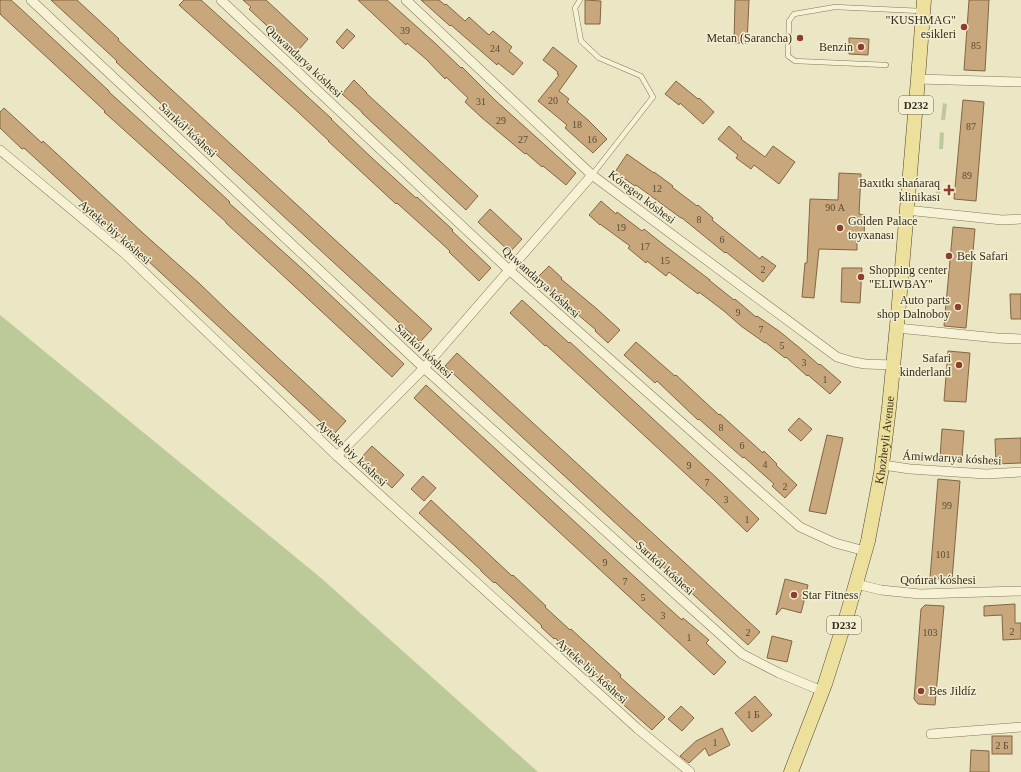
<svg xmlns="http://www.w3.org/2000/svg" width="1021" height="772" font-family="'Times New Roman',serif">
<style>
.green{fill:#bcc998}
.building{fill:#c8a77c;stroke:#836542}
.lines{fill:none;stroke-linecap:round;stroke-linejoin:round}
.lane-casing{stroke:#85785b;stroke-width:5.5}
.street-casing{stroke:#85785b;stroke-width:10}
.primary-casing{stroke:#53452f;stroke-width:15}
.lane{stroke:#f7f2d6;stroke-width:4.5}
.street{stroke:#f7f2d6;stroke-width:9}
.primary{stroke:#ede09d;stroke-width:14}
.poi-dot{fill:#903d2f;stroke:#f3efd3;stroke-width:1.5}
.labels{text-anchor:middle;stroke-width:3;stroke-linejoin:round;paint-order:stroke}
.number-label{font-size:10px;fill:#5a4c36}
.shield{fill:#f3efd3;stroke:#6f6754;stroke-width:1}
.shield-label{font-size:11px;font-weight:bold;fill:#362d1e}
.poi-label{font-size:12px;fill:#362d1e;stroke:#f3efd3;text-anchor:end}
.street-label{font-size:12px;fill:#362d1e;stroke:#f3efd3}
</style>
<rect width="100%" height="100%" fill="#ebe6c4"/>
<g class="green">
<polygon points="943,103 947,104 945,120 941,120"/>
<polygon points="940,132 944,133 943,149 939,149"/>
<polygon points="937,179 941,180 940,196 936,196"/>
<polygon points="0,315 321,578 538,772 0,772"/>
</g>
<g class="building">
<polygon points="0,0 11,0 21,9 109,91 109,92 217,190 230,202 229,203 309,275 404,364 392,377 277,270 226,223 226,222 123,129 104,112 105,111 0,14"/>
<polygon points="51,0 77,0 119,39 118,40 147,67 432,329 420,342 129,74 116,62 117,61"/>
<polygon points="184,0 201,0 272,64 332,119 331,119 372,158 416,198 417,197 453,230 452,231 491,268 479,281 449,252 450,251 428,231 397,203 396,204 328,141 329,141 298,112 179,5"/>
<polygon points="243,0 266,0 308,39 296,53 249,9 251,7"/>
<polygon points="358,0 387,0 436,44 461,68 462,67 496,101 576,173 566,185 543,166 542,167 526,153 525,154 481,117 465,102 468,98 446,77 445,79 426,59 407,43 406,45"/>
<polygon points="421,0 439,0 445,5 446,4 465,21 469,17 489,35 493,31 512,47 509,51 523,63 513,75 498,63 497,65 451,25 450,26"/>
<polygon points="585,0 601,1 600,24 585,24"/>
<polygon points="735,0 749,0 747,43 734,43"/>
<polygon points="969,0 989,0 985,71 964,70"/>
<polygon points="347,29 355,36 343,49 336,42"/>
<polygon points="849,38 869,39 868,55 849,54"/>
<polygon points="553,47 577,66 559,91 569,99 567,102 588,120 607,139 593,153 565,128 567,125 538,101 559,75 557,74 558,72 543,60"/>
<polygon points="354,80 367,93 366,93 478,196 466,210 362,113 362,112 342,94"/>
<polygon points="676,81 698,99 699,98 714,112 703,124 680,103 679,105 665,94"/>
<polygon points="963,100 984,102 976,201 954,199"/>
<polygon points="4,108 42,143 43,141 144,234 200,284 232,315 346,421 334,434 146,259 123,239 24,148 22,149 0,128 0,112"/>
<polygon points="729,126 742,138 741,139 765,157 773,146 795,162 779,184 754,165 751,169 736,158 738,155 718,139"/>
<polygon points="627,154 654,173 654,172 673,186 672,187 697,206 698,205 713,218 712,220 760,259 762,256 776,266 763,282 726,252 725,253 682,218 681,218 636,185 635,186 615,172"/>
<polygon points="839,173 861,174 859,214 865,215 864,237 857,237 857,250 819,249 814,298 802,297 805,263 807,263 810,199 838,200"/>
<polygon points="601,201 616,214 617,212 642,231 644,229 664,245 710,280 709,280 734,300 735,299 756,317 757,316 779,331 801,349 819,365 820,364 841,382 830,394 808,375 807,376 786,357 785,358 765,342 765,343 741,326 724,311 699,292 698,294 669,272 666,276 647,261 646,263 628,248 630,246 600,224 600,225 589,215"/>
<polygon points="490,209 522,239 510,252 478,222"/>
<polygon points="953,227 975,229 966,328 944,326"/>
<polygon points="549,266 562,278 561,279 597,309 620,330 608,343 595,331 596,330 536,279"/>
<polygon points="842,268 862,268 860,303 841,302"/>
<polygon points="1010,294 1021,294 1021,319 1011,319"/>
<polygon points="522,300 569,343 570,342 583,354 720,481 759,519 747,532 713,499 581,377 546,345 545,346 510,313"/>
<polygon points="636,342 675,376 676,375 719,415 720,414 763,453 764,451 777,464 776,465 797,485 785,498 772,486 774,484 744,457 743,458 699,419 698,420 657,381 655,383 624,355"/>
<polygon points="948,351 970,353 966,402 944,401"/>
<polygon points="457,353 760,632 748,645 445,366"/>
<polygon points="426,385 662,602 682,620 683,618 709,640 706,643 726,662 714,675 414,398"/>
<polygon points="799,418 812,429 801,441 788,430"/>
<polygon points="942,429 964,431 962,459 940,458"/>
<polygon points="827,435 843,438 826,514 809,511"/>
<polygon points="1021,438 1021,463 996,464 995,439"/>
<polygon points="372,446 404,475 392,488 360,459"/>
<polygon points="423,476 436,488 424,501 411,489"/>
<polygon points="938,479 960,481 952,580 930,578"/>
<polygon points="431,500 512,576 513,575 546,606 545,607 570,630 571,629 621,675 620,677 665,717 652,730 617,699 619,697 555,638 554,639 541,627 542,626 495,582 494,583 481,571 481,570 419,513"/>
<polygon points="785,579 808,585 801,613 782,608 776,615"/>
<polygon points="1015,604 1015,623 1021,623 1021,639 1003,640 1002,615 984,616 984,606"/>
<polygon points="925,605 944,606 935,705 918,704 914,699 921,609"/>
<polygon points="772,636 792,641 787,662 767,658"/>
<polygon points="755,696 772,715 752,732 735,713"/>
<polygon points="681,706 694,718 682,731 668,719"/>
<polygon points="722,728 730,745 709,756 705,748 689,763 680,756 696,741"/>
<rect x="992" y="736" width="20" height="18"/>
<polygon points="971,750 989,751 989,772 970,772"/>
</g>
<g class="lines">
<g class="lane-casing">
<g id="lane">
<polyline points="580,0 575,8 581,41 599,58 641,76 653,97 592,175"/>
<polyline points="886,65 795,61 788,56 789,21 794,14 835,7 921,11"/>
</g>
</g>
<g class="street-casing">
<g id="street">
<polyline points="31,0 424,368 742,654 779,673 822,691"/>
<polyline points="221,0 509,270 800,527 835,543 865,551"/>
<polyline points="406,0 592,175 837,357 854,362 865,364 893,365"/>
<polyline points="918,79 1021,82"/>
<polyline points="0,150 124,253 337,456 638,729 690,772"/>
<polyline points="906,210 1002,220 1021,219"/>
<polyline points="897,328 997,338 1021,339"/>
<polyline points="337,456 424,368 592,175"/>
<polyline points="883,465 910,469 986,474 1021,472"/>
<polyline points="856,584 881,590 920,594 1021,591"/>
<polyline points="931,734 1021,727"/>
</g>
</g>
<g class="primary-casing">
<g id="primary">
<path id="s1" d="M 791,772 L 825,684 L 847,615 L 868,541 L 881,473 L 889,408 L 898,315 L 918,79 L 924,0"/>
</g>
</g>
<use href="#lane" class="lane"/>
<use href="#street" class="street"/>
<use href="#primary" class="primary"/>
</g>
<g class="poi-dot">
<circle cx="964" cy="27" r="4"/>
<circle cx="800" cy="38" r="4"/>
<circle cx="861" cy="47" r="4"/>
<path d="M947 184h4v4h4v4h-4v4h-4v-4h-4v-4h4z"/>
<circle cx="840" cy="228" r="4"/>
<circle cx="949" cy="256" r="4"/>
<circle cx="861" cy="277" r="4"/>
<circle cx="958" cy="307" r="4"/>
<circle cx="959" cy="365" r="4"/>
<circle cx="794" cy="595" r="4"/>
<circle cx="921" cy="691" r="4"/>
</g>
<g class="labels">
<g class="number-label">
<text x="405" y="34">39</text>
<text x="976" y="49">85</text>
<text x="495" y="52">24</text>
<text x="553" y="104">20</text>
<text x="481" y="105">31</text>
<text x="501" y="124">29</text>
<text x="577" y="128">18</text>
<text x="971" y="130">87</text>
<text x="523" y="143">27</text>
<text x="592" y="143">16</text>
<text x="967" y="179">89</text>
<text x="657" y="192">12</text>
<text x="835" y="211">90 А</text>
<text x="699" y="223">8</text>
<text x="621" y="231">19</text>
<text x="722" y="243">6</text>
<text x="645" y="250">17</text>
<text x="665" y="264">15</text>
<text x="763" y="273">2</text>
<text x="738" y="316">9</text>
<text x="761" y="333">7</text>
<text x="782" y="349">5</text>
<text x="804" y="366">3</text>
<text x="825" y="383">1</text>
<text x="721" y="431">8</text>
<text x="742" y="449">6</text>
<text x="765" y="468">4</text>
<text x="689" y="469">9</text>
<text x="707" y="486">7</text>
<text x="785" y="490">2</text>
<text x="726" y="503">3</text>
<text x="947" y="509">99</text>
<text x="747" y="523">1</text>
<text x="943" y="558">101</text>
<text x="605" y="566">9</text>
<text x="625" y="585">7</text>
<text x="643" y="601">5</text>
<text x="663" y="619">3</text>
<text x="1012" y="635">2</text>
<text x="748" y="636">2</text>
<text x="930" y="636">103</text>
<text x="689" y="641">1</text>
<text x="753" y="718">1 Б</text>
<text x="715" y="746">1</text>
<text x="1002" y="749">2 Б</text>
</g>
<g class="shield">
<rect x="899" y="96" width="34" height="18" rx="3"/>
<rect x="827" y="616" width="34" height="18" rx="3"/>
</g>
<g class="shield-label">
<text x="916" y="109">D232</text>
<text x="844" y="629">D232</text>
</g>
<g class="poi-label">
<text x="956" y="24">"KUSHMAG"<tspan x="956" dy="14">esikleri</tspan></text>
<text x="792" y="42">Metan (Sarancha)</text>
<text x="853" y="51">Benzin</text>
<text x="940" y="187">Baxıtkı shańaraq<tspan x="940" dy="14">klinikası</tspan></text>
<text x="848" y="225" text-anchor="start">Golden Palace<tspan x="848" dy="14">toyxanası</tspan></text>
<text x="957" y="260" text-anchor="start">Bek Safari</text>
<text x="869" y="274" text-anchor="start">Shopping center<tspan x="869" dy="14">"ELIWBAY"</tspan></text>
<text x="950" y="304">Auto parts<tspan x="950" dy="14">shop Dalnoboy</tspan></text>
<text x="951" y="362">Safari<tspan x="951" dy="14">kinderland</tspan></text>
<text x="802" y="599" text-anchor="start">Star Fitness</text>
<text x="929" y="695" text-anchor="start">Bes Jildíz</text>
</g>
<g class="street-label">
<text transform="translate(304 61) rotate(43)" y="4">Quwandarya kóshesi</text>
<text transform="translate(188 130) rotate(43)" y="4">Sarıkól kóshesi</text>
<text transform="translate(642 197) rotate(37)" y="4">Kóregen kóshesi</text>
<text transform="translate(115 232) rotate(41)" y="4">Ayteke biy kóshesi</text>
<text transform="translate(541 282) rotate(42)" y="4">Quwandarya kóshesi</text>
<text transform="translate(424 351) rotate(43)" y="4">Sarıkól kóshesi</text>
<text dy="4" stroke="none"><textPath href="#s1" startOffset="346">Khozheyli Avenue</textPath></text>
<text transform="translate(352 453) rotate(43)" y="4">Ayteke biy kóshesi</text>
<text transform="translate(952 458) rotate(3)" y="4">Ámiwdarıya kóshesi</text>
<text transform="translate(665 568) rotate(42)" y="4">Sarıkól kóshesi</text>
<text x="938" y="584">Qońırat kóshesi</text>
<text transform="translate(592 671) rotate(42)" y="4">Ayteke biy kóshesi</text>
</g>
</g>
</svg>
